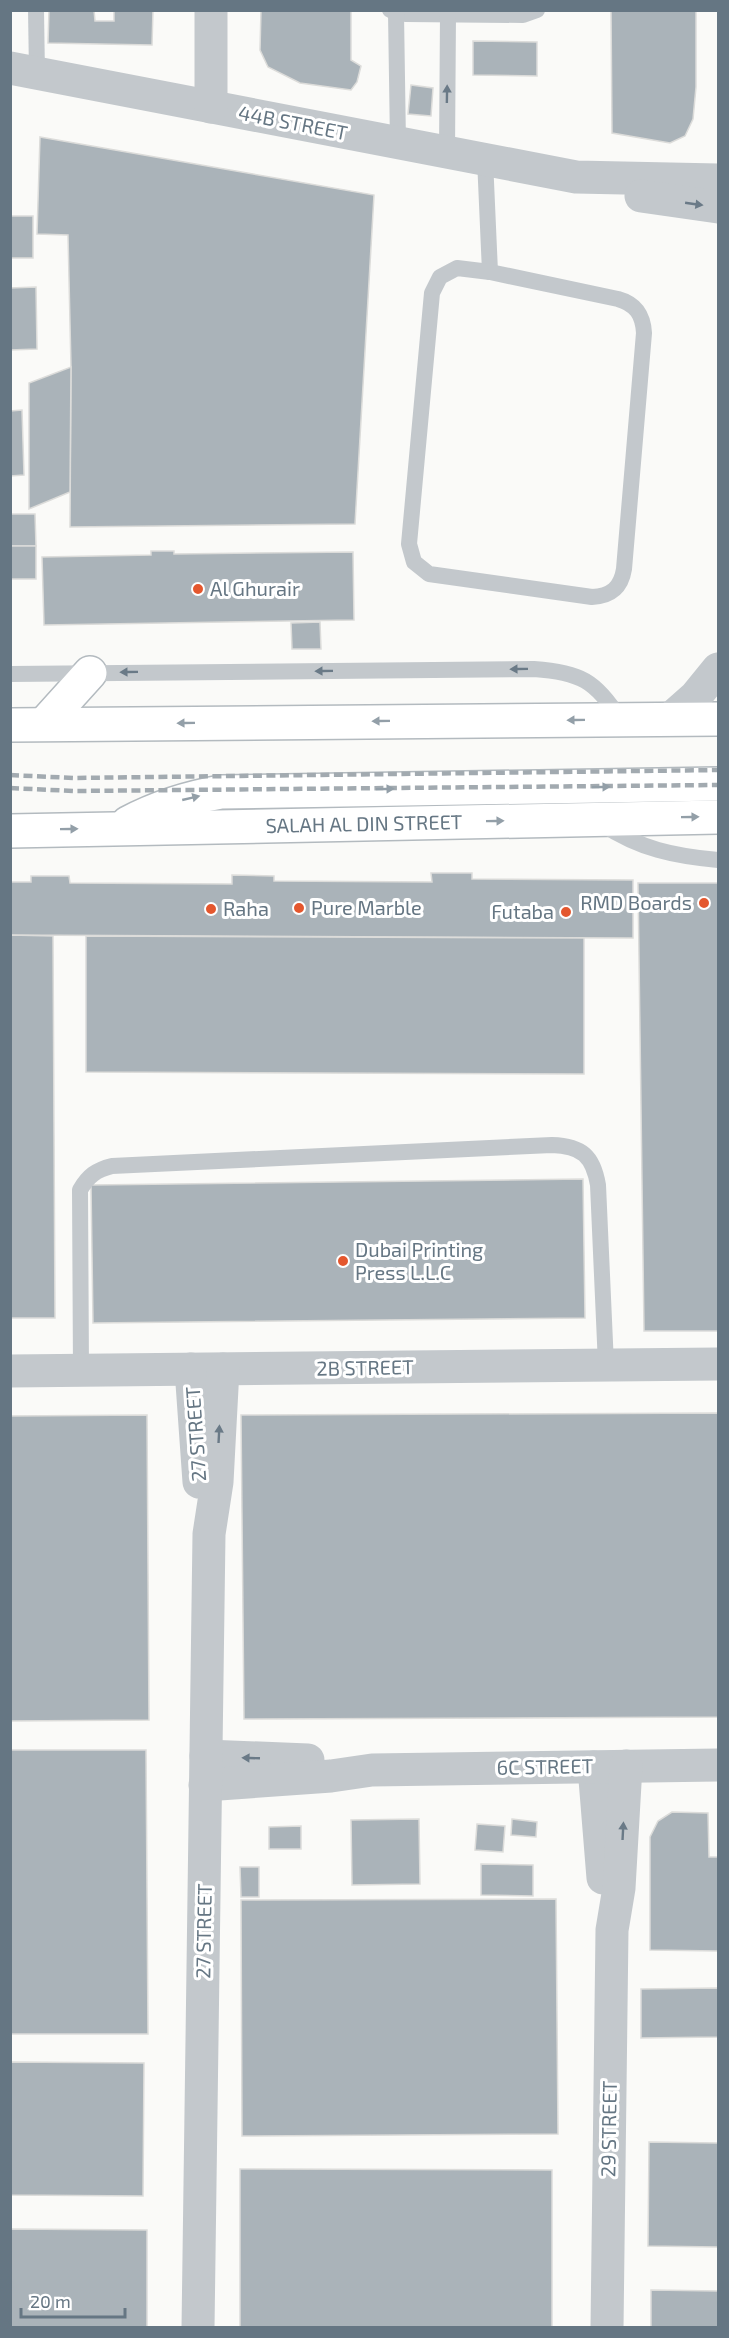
<svg xmlns="http://www.w3.org/2000/svg" width="729" height="2338" font-family="'Exo 2',sans-serif">
<style>
.building{fill:#aab3b9;stroke:#dcdcda;stroke-width:1.5}
.lines{fill:none;stroke-linecap:round;stroke-linejoin:round}
.secondary-casing{stroke:#b3babf;stroke-width:36}
.service{stroke:#c3c8cc;stroke-width:16}
.minor{stroke:#c3c8cc;stroke-width:33}
.secondary{stroke:#fff;stroke-width:33}
.rail{stroke:#a2aab0;stroke-width:4.5;stroke-dasharray:9 4.5;stroke-linecap:butt}
.oneway{fill:#6a7a87}
.oneway2{fill:#939fa8}
.poi-dot{fill:#e4572e;stroke:#fff;stroke-width:2}
.labels{text-anchor:middle;stroke-width:6;stroke-linejoin:round;paint-order:stroke}
.street-label{font-size:20px;fill:#657683;stroke:#fff}
.poi-label{font-size:20px;fill:#657683;stroke:#fff;text-anchor:start}
</style>
<rect width="100%" height="100%" fill="#fafaf8"/>
<g class="building">
<polygon points="49,10 94,10 95,21 114,21 114,10 153,10 152,45 48,43"/>
<polygon points="261,10 351,10 351,60 361,66 357,82 351,90 300,83 268,67 260,50"/>
<polygon points="611,10 696,10 696,87 693,119 685,136 670,143 612,133"/>
<polygon points="473,41 537,42 537,76 473,75"/>
<polygon points="411,85 433,88 431,116 408,114"/>
<polygon points="40,137 374,195 355,524 70,527 71,367 68,235 37,234"/>
<rect x="10" y="216" width="23" height="42"/>
<polygon points="36,287 37,349 10,350 10,288"/>
<polygon points="71,367 70,492 29,509 29,383"/>
<polygon points="22,410 24,475 10,476 10,411"/>
<polygon points="10,514 35,514 36,546 10,546"/>
<rect x="10" y="546" width="26" height="33"/>
<polygon points="151,551 174,551 174,554 353,552 354,620 44,625 42,557 151,555"/>
<polygon points="320,622 321,649 292,649 291,623"/>
<polygon points="431,873 472,873 472,879 633,880 633,938 10,935 10,882 31,882 31,876 69,876 70,883 232,884 232,875 274,876 274,881 432,882"/>
<polygon points="638,883 718,883 718,1331 644,1331"/>
<polygon points="10,935 53,936 55,1318 10,1318"/>
<polygon points="86,936 584,938 584,1074 86,1072"/>
<polygon points="583,1179 585,1318 93,1323 91,1185"/>
<polygon points="718,1413 718,1717 244,1719 241,1415"/>
<polygon points="147,1415 149,1720 10,1721 10,1416"/>
<polygon points="10,1750 146,1750 148,2034 10,2034"/>
<polygon points="672,1812 708,1813 709,1857 718,1857 718,1951 650,1950 650,1837 658,1821"/>
<polygon points="419,1819 420,1884 352,1885 351,1820"/>
<polygon points="512,1819 537,1822 536,1837 511,1835"/>
<polygon points="477,1824 505,1826 503,1852 475,1850"/>
<polygon points="301,1826 301,1849 269,1849 269,1827"/>
<polygon points="481,1864 533,1865 533,1896 481,1895"/>
<polygon points="240,1867 259,1867 259,1897 241,1897"/>
<polygon points="556,1899 558,2134 242,2136 241,1900"/>
<polygon points="718,1988 718,2037 641,2038 641,1989"/>
<polygon points="10,2062 144,2063 143,2196 10,2195"/>
<polygon points="649,2142 718,2143 718,2247 648,2246"/>
<polygon points="240,2169 552,2170 552,2328 240,2328"/>
<polygon points="10,2229 147,2230 147,2328 10,2328"/>
<polygon points="651,2290 718,2291 718,2328 651,2328"/>
</g>
<g class="lines">
<g class="secondary-casing">
<g id="secondary">
<polyline points="44,724 90,673"/>
<polyline points="10,725 718,719"/>
<path d="M 128,823 C 158,807 187,798 221,792 L 718,784"/>
<path id="s1" d="M 10,831 L 718,817"/>
</g>
</g>
<g class="service">
<polyline points="36,10 37,74"/>
<polyline points="390,10 406,14 523,15 537,10"/>
<polyline points="396,13 398,143"/>
<polyline points="447,152 448,14"/>
<polyline points="485,159 490,272"/>
<path d="M 457,268 L 490,272 L 618,299 C 636,304 643,315 644,333 L 624,569 C 621,588 611,596 592,597 L 429,574 L 414,562 L 409,544 L 432,293 L 440,277 Z"/>
<path d="M 10,674 L 534,669 C 580,672 596,681 620,719"/>
<path d="M 602,824 C 640,849 674,856 718,860"/>
<path d="M 81,1370 L 80,1190 C 88,1176 96,1170 112,1166 L 552,1145 C 582,1146 593,1156 598,1185 L 606,1365"/>
</g>
<g class="minor">
<polyline points="10,68 576,177 718,180"/>
<polyline points="211,107 211,10"/>
<polyline points="641,196 718,207"/>
<polyline points="670,719 696,696 718,669"/>
<polyline points="191,1369 199,1482"/>
<polyline points="10,1371 718,1364"/>
<polyline points="206,1756 308,1760"/>
<polyline points="594,1767 603,1878"/>
<polyline points="205,1785 331,1776 372,1770 718,1765"/>
<polyline points="198,2328 209,1534 217,1482 223,1369"/>
<polyline points="607,2328 612,1930 619,1888 626,1766"/>
</g>
<use href="#secondary" class="secondary"/>
<g class="rail">
<polyline points="10,775 73,778 718,770"/>
<polyline points="10,788 74,791 718,785"/>
</g>
</g>
<defs><path id="oneway-solid" d="M-6-.8H1V-3.2L6.5 0L1 3.2V.8H-6Z" transform="scale(1.5)"/></defs>
<g class="oneway">
<use href="#oneway-solid" transform="translate(447 94) rotate(-89)"/>
<use href="#oneway-solid" transform="translate(694 204) rotate(8)"/>
<use href="#oneway-solid" transform="translate(519 669) rotate(179)"/>
<use href="#oneway-solid" transform="translate(324 671) rotate(179)"/>
<use href="#oneway-solid" transform="translate(129 672) rotate(179)"/>
<use href="#oneway-solid" transform="translate(219 1434) rotate(-87)"/>
<use href="#oneway-solid" transform="translate(251 1758) rotate(-178)"/>
<use href="#oneway-solid" transform="translate(623 1831) rotate(-87)"/>
</g>
<g class="oneway2">
<use href="#oneway-solid" transform="translate(576 720) rotate(179)"/>
<use href="#oneway-solid" transform="translate(381 721) rotate(179)"/>
<use href="#oneway-solid" transform="translate(186 723) rotate(179)"/>
<use href="#oneway-solid" transform="translate(601 787) rotate(-1)"/>
<use href="#oneway-solid" transform="translate(385 789) rotate(-1)"/>
<use href="#oneway-solid" transform="translate(191 798) rotate(-13)"/>
<use href="#oneway-solid" transform="translate(690 817) rotate(-1)"/>
<use href="#oneway-solid" transform="translate(495 821) rotate(-1)"/>
<use href="#oneway-solid" transform="translate(69 829) rotate(-1)"/>
</g>
<g class="poi-dot">
<circle cx="198" cy="589" r="6"/>
<circle cx="704" cy="903" r="6"/>
<circle cx="299" cy="908" r="6"/>
<circle cx="211" cy="909" r="6"/>
<circle cx="566" cy="912" r="6"/>
<circle cx="343" cy="1261" r="6"/>
</g>
<g class="labels">
<g class="street-label">
<text transform="translate(293 123) rotate(11)" y="7">44B STREET</text>
<text dy="7" stroke="none"><textPath href="#s1" startOffset="354">SALAH AL DIN STREET</textPath></text>
<text transform="translate(365 1368) rotate(-1)" y="7">2B STREET</text>
<text transform="translate(196 1434) rotate(-94)" y="7">27 STREET</text>
<text transform="translate(545 1767) rotate(-1)" y="7">6C STREET</text>
<text transform="translate(204 1931) rotate(-89)" y="7">27 STREET</text>
<text transform="translate(609 2129) rotate(-89)" y="7">29 STREET</text>
</g>
<g class="poi-label">
<text x="210" y="596">Al Ghurair</text>
<text x="692" y="910" text-anchor="end">RMD Boards</text>
<text x="311" y="915">Pure Marble</text>
<text x="223" y="916">Raha</text>
<text x="554" y="919" text-anchor="end">Futaba</text>
<text x="355" y="1257">Dubai Printing<tspan x="355" dy="23">Press L.L.C</tspan></text>
</g>
</g>
<rect width="729" height="2338" fill="none" stroke="#657683" stroke-width="24"/>
<path d="M21 2308v9h104v-9" fill="none" stroke="#657683" stroke-width="3"/>
<text x="30" y="2308" font-size="18" fill="#657683" stroke="#ffffff" stroke-width="4.5" paint-order="stroke">20 m</text>
</svg>
